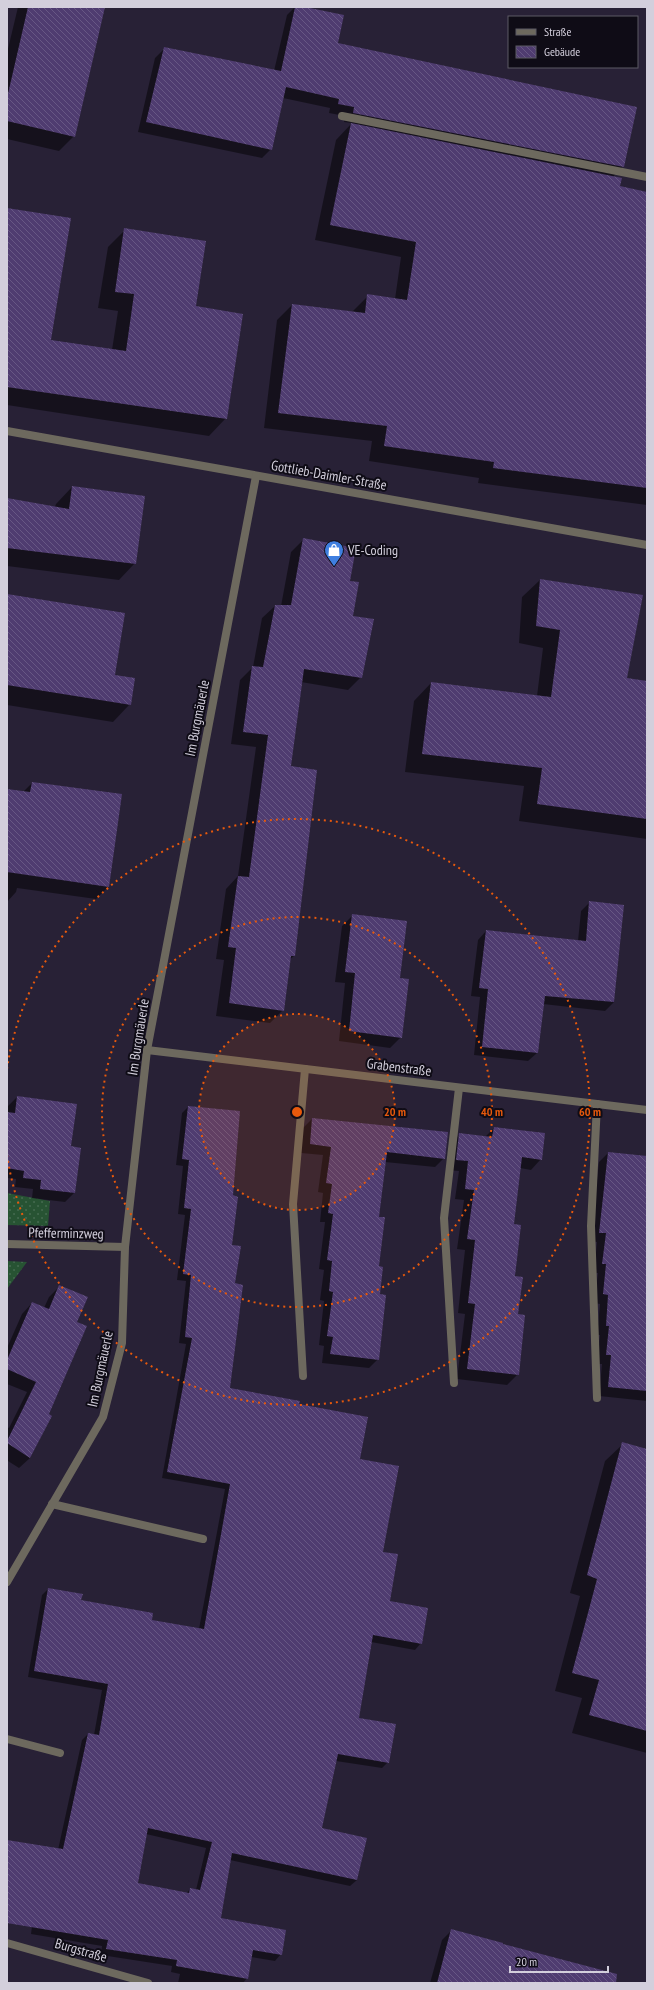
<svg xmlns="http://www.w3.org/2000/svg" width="654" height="1990" font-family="'PT Sans Narrow',sans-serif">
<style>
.grass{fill:url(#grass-dots)}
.shadow{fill:#0007;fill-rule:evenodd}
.building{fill:url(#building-back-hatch);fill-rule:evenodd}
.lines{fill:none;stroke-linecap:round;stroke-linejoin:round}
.service{stroke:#6d695e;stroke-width:8}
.minor{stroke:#6d695e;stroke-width:8}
.ring{fill:none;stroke:#e8590c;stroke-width:2;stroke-dasharray:2 4}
.labels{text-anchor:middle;stroke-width:4;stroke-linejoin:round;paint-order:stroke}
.street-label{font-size:14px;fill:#d3cfdc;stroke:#0f0c16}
.poi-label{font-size:14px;fill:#d3cfdc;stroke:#0f0c16;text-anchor:start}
.centre{fill:#e8590c;stroke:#0f0c16;stroke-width:2}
.ring-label{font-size:12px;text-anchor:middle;font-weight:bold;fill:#e8590c;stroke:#0f0c16;stroke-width:4;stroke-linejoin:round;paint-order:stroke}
</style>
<defs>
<pattern id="grass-dots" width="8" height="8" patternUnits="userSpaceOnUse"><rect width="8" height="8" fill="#275333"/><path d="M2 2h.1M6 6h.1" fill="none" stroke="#456b50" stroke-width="1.8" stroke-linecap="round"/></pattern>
<pattern id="building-back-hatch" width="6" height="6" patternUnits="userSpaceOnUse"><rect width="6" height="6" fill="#4f3c70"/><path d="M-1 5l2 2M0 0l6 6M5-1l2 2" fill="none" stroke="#675784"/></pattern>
</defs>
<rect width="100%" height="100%" fill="#282136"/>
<g class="grass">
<polygon points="7,1193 50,1201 48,1226 7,1225"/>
<polygon points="7,1261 27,1262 7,1289"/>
</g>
<g class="shadow">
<polygon points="18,7 104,7 74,136 59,151 7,139 7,53"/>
<polygon points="295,7 301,7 337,44 623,166 613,177 619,187 647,193 647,505 478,483 479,478 369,461 372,441 264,428 277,320 292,305 352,312 368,296 395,299 401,257 315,240 336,140 352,123 344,122 345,116 329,113 330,108 283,98 271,149 262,158 138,132 155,58 164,49 274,71 287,15"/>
<polygon points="7,208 50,341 112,350 118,311 98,308 108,247 125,230 195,307 226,418 209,436 7,405"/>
<polygon points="72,487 135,563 119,580 7,566 7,499 55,507 56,504"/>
<polygon points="304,539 349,582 352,617 361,677 348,690 301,682 290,767 301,885 303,885 294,956 289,960 283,1010 270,1023 216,1016 224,960 216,959 226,889 238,876 256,747 231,744 240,680 253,667 262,618 275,606 281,606 291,552"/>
<polygon points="540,580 626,679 647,682 647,839 519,821 524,786 405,772 414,701 431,683 537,696 543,648 519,643 522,597"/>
<polygon points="7,595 114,675 130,704 113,722 7,705"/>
<polygon points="32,783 109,886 96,899 17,888 16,892 7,902 7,790 23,792"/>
<polygon points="590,902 614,1002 605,1011 543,1004 537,1053 528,1061 474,1055 480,997 471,996 478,940 486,931 578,941 581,911"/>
<polygon points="353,915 398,979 401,1037 390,1048 339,1041 345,983 335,982 342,926"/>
<polygon points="17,1097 70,1147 79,1149 74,1193 65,1202 32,1198 33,1189 15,1187 16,1179 7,1178 7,1113 8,1106"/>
<path d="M 188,1107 L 232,1196 L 231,1246 L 234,1283 L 229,1389 L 298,1405 L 359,1460 L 382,1553 L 388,1602 L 421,1643 L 415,1650 L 371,1642 L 358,1719 L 388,1762 L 382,1768 L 336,1761 L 321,1829 L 357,1880 L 350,1886 L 230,1860 L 220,1919 L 281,1954 L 275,1961 L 251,1957 L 247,1978 L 243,1983 L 178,1983 L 180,1974 L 171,1972 L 172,1966 L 101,1955 L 102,1946 L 31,1934 L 32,1926 L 7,1921 L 7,1841 L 58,1850 L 82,1740 L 88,1734 L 94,1735 L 102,1690 L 28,1677 L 42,1595 L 48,1589 L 80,1601 L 151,1621 L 199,1629 L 225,1489 L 162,1478 L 186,1344 L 179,1343 L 186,1281 L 177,1280 L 185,1215 L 178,1214 L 183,1166 L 176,1165 L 182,1113 ZM 146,1834 L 206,1848 L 196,1890 L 190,1889 L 186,1894 L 136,1884 Z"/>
<polygon points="312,1119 444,1158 435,1167 385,1162 378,1218 378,1359 369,1368 322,1363 324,1346 319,1345 324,1301 320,1300 324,1270 319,1269 325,1222 320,1222 323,1193 318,1192 323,1155 301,1153 303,1128"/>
<polygon points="494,1128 541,1159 531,1170 520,1168 513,1225 517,1315 518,1374 507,1385 457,1379 465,1314 458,1313 465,1250 457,1249 464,1200 455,1199 459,1171 446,1170 449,1145 460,1134 485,1137"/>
<polygon points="608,1153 647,1157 647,1401 599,1396 602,1364 597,1364 600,1335 597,1335 600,1304 594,1303 598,1273 594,1273 597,1242 590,1241 599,1162"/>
<polygon points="60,1286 76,1323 30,1458 19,1468 8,1461 7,1463 7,1427 9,1428 27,1392 7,1384 7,1348 22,1314 32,1303 44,1308 49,1297"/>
<polygon points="623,1444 647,1450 647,1753 572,1733 582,1698 555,1691 580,1596 570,1593 605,1461"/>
<polygon points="452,1930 596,1983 430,1983 442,1940"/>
</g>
<g class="building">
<polygon points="28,7 105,7 75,137 7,121 7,98"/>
<polygon points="295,7 305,7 344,15 338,43 637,107 624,167 353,113 354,107 338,104 339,99 286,87 272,150 146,122 164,47 281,71"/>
<polygon points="351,123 622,178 620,186 647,192 647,488 493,468 494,462 384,446 387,426 278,413 292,304 365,313 367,294 407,300 416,242 330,225"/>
<polygon points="7,208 71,218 51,340 126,351 134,294 115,292 124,228 206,241 196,306 243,314 227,419 7,387"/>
<polygon points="72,486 145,496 136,564 7,548 7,498 69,509"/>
<polygon points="303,538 356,548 350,581 359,582 353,616 374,619 362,678 304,669 291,766 317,770 295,956 291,956 284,1011 229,1003 236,948 228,947 238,876 249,877 268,735 243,732 252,666 263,667 275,605 291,605"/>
<polygon points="540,579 643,595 627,678 647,681 647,819 537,804 542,768 422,754 431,682 551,697 560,630 536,626"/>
<polygon points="7,594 125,613 115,675 135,678 131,705 7,685"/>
<polygon points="32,782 122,794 109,887 7,872 7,789 30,792"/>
<polygon points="589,901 624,905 614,1002 545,996 538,1053 482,1047 488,989 479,988 486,930 586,941"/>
<polygon points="352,914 407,921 400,978 409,979 402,1038 349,1031 355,973 345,972"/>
<polygon points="17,1096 77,1104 71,1146 81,1148 75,1193 40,1189 41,1180 23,1178 24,1171 7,1168 7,1112 15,1113"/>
<path d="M 188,1106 L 240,1111 L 233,1195 L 238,1197 L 232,1245 L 241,1246 L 235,1283 L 243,1285 L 230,1388 L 300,1401 L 299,1404 L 368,1417 L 360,1459 L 399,1466 L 383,1552 L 398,1554 L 390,1601 L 428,1608 L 422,1644 L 373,1635 L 359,1718 L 396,1724 L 389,1763 L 338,1754 L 322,1828 L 367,1838 L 357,1880 L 232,1853 L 221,1918 L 286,1930 L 282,1955 L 253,1950 L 248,1979 L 176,1966 L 177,1960 L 106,1949 L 108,1940 L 7,1923 L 7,1840 L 63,1849 L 88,1733 L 99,1735 L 108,1684 L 34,1671 L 48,1588 L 83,1594 L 81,1600 L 153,1613 L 152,1620 L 204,1629 L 230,1484 L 167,1472 L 192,1338 L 185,1337 L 191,1275 L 183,1274 L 191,1209 L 184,1208 L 189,1160 L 182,1159 ZM 148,1828 L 212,1842 L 200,1890 L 190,1888 L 189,1893 L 138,1883 Z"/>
<polygon points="312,1118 448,1132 445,1159 387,1152 379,1217 385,1217 379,1266 383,1267 380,1294 386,1295 379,1360 330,1354 333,1337 327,1336 333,1292 329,1291 332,1261 327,1260 333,1214 328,1213 332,1184 326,1183 331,1147 310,1144"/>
<polygon points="494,1127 545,1133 542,1160 522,1157 514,1224 521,1225 515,1276 523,1277 518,1314 525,1315 519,1375 467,1369 475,1304 468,1303 475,1240 467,1239 474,1190 465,1189 468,1161 456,1160 459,1133 492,1137"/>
<polygon points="608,1152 647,1156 647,1391 608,1387 611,1355 606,1355 609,1326 606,1326 608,1295 603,1294 606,1264 602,1264 606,1233 599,1233"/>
<polygon points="59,1285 88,1297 77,1322 87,1326 49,1414 52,1416 30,1458 7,1443 7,1441 36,1382 7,1369 7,1360 32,1302 49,1309"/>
<polygon points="622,1442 647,1449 647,1731 589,1715 599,1680 572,1673 597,1579 587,1575"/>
<polygon points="451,1929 503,1943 503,1944 617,1974 616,1983 437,1983"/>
</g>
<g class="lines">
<g class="service">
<polyline points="342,116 647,177"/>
<polyline points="303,1376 293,1204 305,1069"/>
<polyline points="454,1383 444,1218 459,1088"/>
<polyline points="597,1398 591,1226 597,1104"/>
<polyline points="52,1504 203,1539"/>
<polyline points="7,1739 60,1753"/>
</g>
<g class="minor">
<polyline points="7,431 647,545"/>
<polyline points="147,1050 647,1110"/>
<polyline points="7,1244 125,1247"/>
<polyline points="7,1582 103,1417 122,1343 125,1247 147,1050 256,476"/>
<polyline points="7,1943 148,1983"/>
</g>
</g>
<circle cx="297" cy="1112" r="98" fill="#e8590c" fill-opacity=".12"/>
<g class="ring">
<circle cx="297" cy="1112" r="98"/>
<circle cx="297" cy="1112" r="195"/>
<path d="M7 1069A293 293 0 1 1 7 1155"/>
</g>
<defs>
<g id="shop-pin" transform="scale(1)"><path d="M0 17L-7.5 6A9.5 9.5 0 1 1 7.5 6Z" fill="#3f7fe0" stroke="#0f0c16"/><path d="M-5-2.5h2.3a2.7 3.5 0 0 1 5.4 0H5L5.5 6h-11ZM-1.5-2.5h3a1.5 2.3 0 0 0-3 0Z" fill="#fff"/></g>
</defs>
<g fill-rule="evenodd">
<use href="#shop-pin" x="334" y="550"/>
</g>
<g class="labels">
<g class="street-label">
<text transform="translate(329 475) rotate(10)" y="5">Gottlieb-Daimler-Straße</text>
<text transform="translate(197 718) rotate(-79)" y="5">Im Burgmäuerle</text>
<text transform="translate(138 1037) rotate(-81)" y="5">Im Burgmäuerle</text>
<text transform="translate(399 1067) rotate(7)" y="5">Grabenstraße</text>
<text transform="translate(66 1233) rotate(1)" y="5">Pfefferminzweg</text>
<text transform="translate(100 1369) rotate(-78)" y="5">Im Burgmäuerle</text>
<text transform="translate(81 1950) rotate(16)" y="5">Burgstraße</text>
</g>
<g class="poi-label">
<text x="348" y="555">VE-Coding</text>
</g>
</g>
<circle cx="297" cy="1112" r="6" class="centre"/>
<g class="ring-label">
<text x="395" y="1116">20 m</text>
<text x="492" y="1116">40 m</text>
<text x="590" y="1116">60 m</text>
</g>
<rect width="654" height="1990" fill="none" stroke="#d3cfdc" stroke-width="16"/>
<rect x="508" y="16" width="130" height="52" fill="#0f0c16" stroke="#5d5a65"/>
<rect x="516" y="29" width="20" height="6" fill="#6d695e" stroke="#5d5a65"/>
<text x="544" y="36" font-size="12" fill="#d3cfdc">Straße</text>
<rect x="516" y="46" width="20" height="12" fill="url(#building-back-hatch)" stroke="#5d5a65"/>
<text x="544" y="56" font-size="12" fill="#d3cfdc">Gebäude</text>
<path d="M510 1966v6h98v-6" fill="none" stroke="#d3cfdc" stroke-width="2"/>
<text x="516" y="1966" font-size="12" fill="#d3cfdc" stroke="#0f0c16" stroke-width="3" paint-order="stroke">20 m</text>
</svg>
